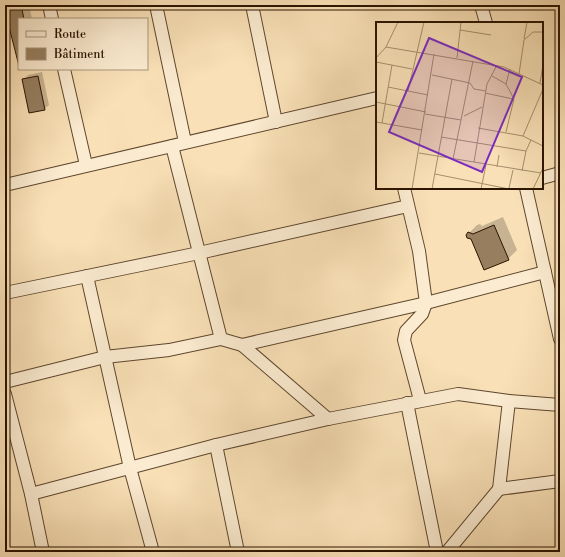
<svg xmlns="http://www.w3.org/2000/svg" width="565" height="557" font-family="'Libre Bodoni',serif">
<style>
.shadow{fill:#0003}
.building{fill:#967e5f;stroke:#2b1400}
.lines{fill:none;stroke-linecap:round;stroke-linejoin:round}
.minor-casing{stroke:#5e472e;stroke-width:14}
.minor{stroke:#fbebd0;stroke-width:12}
.inset-road{fill:none;stroke:#a78e6d;stroke-width:1}
.view{fill:#7b2cbf;fill-opacity:0.15;stroke:#7b2cbf;stroke-width:2}
.inset-edge{fill:none;stroke:#2b1400;stroke-width:2}
</style>
<rect width="100%" height="100%" fill="#f9e0b6"/>
<filter id="stains"><feTurbulence type="fractalNoise" baseFrequency=".005" numOctaves="4"/><feColorMatrix values="0 0 0 0 .2 0 0 0 0 .09 0 0 0 0 .02 0 0 0 .5 -.17"/></filter>
<radialGradient id="worn" r=".72"><stop offset=".6" stop-color="#630" stop-opacity="0"/><stop offset="1" stop-color="#630" stop-opacity=".3"/></radialGradient>
<g class="shadow">
<polygon points="5,5 29,5 32,19 19,19 19,62"/>
<polygon points="42,72 49,105 44,109 23,80 28,75"/>
<polygon points="503,217 517,250 508,259 472,238 468,234 477,225 480,224 482,226"/>
</g>
<g class="building">
<polygon points="5,5 21,5 24,19 19,19 19,66 5,11"/>
<polygon points="38,76 45,110 29,113 22,79"/>
<polygon points="494,225 509,260 484,270 471,239 467,238 466,235 468,232 473,234"/>
</g>
<g class="lines">
<g class="minor-casing">
<g id="minor">
<polyline points="49,5 52,19"/>
<polyline points="156,5 185,142"/>
<polyline points="252,5 276,122"/>
<polyline points="481,5 486,23"/>
<polyline points="64,69 86,165"/>
<polyline points="172,146 221,339 242,345 426,303 545,272"/>
<polyline points="542,178 560,173"/>
<polyline points="5,185 377,98"/>
<polyline points="404,188 419,251 426,303 422,314 406,331 404,340 420,400"/>
<polyline points="526,188 560,339"/>
<polyline points="87,276 130,468 153,552"/>
<polyline points="5,293 199,253 408,206"/>
<polyline points="242,345 328,419"/>
<polyline points="5,382 105,357 169,350 221,339"/>
<polyline points="5,394 31,494 43,552"/>
<polyline points="407,403 437,552"/>
<polyline points="216,445 238,552"/>
<polyline points="499,489 560,481"/>
<polyline points="31,494 216,445 328,419 458,394 509,401 560,405"/>
<polyline points="447,552 499,489 509,401"/>
</g>
</g>
<use href="#minor" class="minor"/>
</g>
<g transform="translate(376 22)">
<rect width="167" height="167" fill="#f9e0b6"/>
<path class="inset-road" d="M 84,8 L 115,13M 148,17 L 151,0M 10,25 L 128,45 L 167,63M 10,25 L 22,0M 0,36 L 10,25M 81,36 L 85,0M 0,40 L 36,47M 143,52 L 148,18 L 157,10 L 167,10M 56,53 L 94,61 L 98,67 L 110,69M 116,54 L 130,62 L 138,77 L 130,110M 164,61 L 167,43M 130,62 L 134,47M 12,65 L 52,73M 32,69 L 48,0M 109,71 L 137,77M 0,80 L 50,90M 49,92 L 85,98 L 97,39M 88,94 L 106,85M 0,100 L 46,108M 6,101 L 16,43M 102,106 L 147,114 L 167,124M 147,114 L 167,67M 65,115 L 150,129 L 155,118M 43,131 L 165,151M 77,137 L 85,98M 98,140 L 111,62 L 121,43M 121,145 L 123,133M 146,149 L 150,129M 59,152 L 133,167M 133,166 L 137,148M 36,167 L 58,32M 56,167 L 76,57M 105,167 L 110,143M 157,167 L 167,146"/>
<path class="view" d="M 53,16 L 146,55 L 106,150 L 13,110 Z"/>
<rect width="167" height="167" class="inset-edge"/>
</g>
<rect width="565" height="557" fill="none" stroke="#f9e0b6" stroke-width="20"/>
<rect x="6" y="6" width="553" height="545" fill="none" stroke="#2b1400" stroke-width="2"/>
<rect x="10" y="10" width="545" height="537" fill="none" stroke="#2b1400"/>
<rect x="18" y="18" width="130" height="52" fill="#fbebd0" stroke="#a8957d"/>
<rect x="26" y="31" width="20" height="6" fill="#fbebd0" stroke="#a8957d"/>
<text x="54" y="38" font-size="12" fill="#2b1400">Route</text>
<rect x="26" y="48" width="20" height="12" fill="#967e5f" stroke="#a8957d"/>
<text x="54" y="58" font-size="12" fill="#2b1400">Bâtiment</text>
<rect width="100%" height="100%" filter="url(#stains)"/>
<rect width="100%" height="100%" fill="url(#worn)"/>
</svg>
